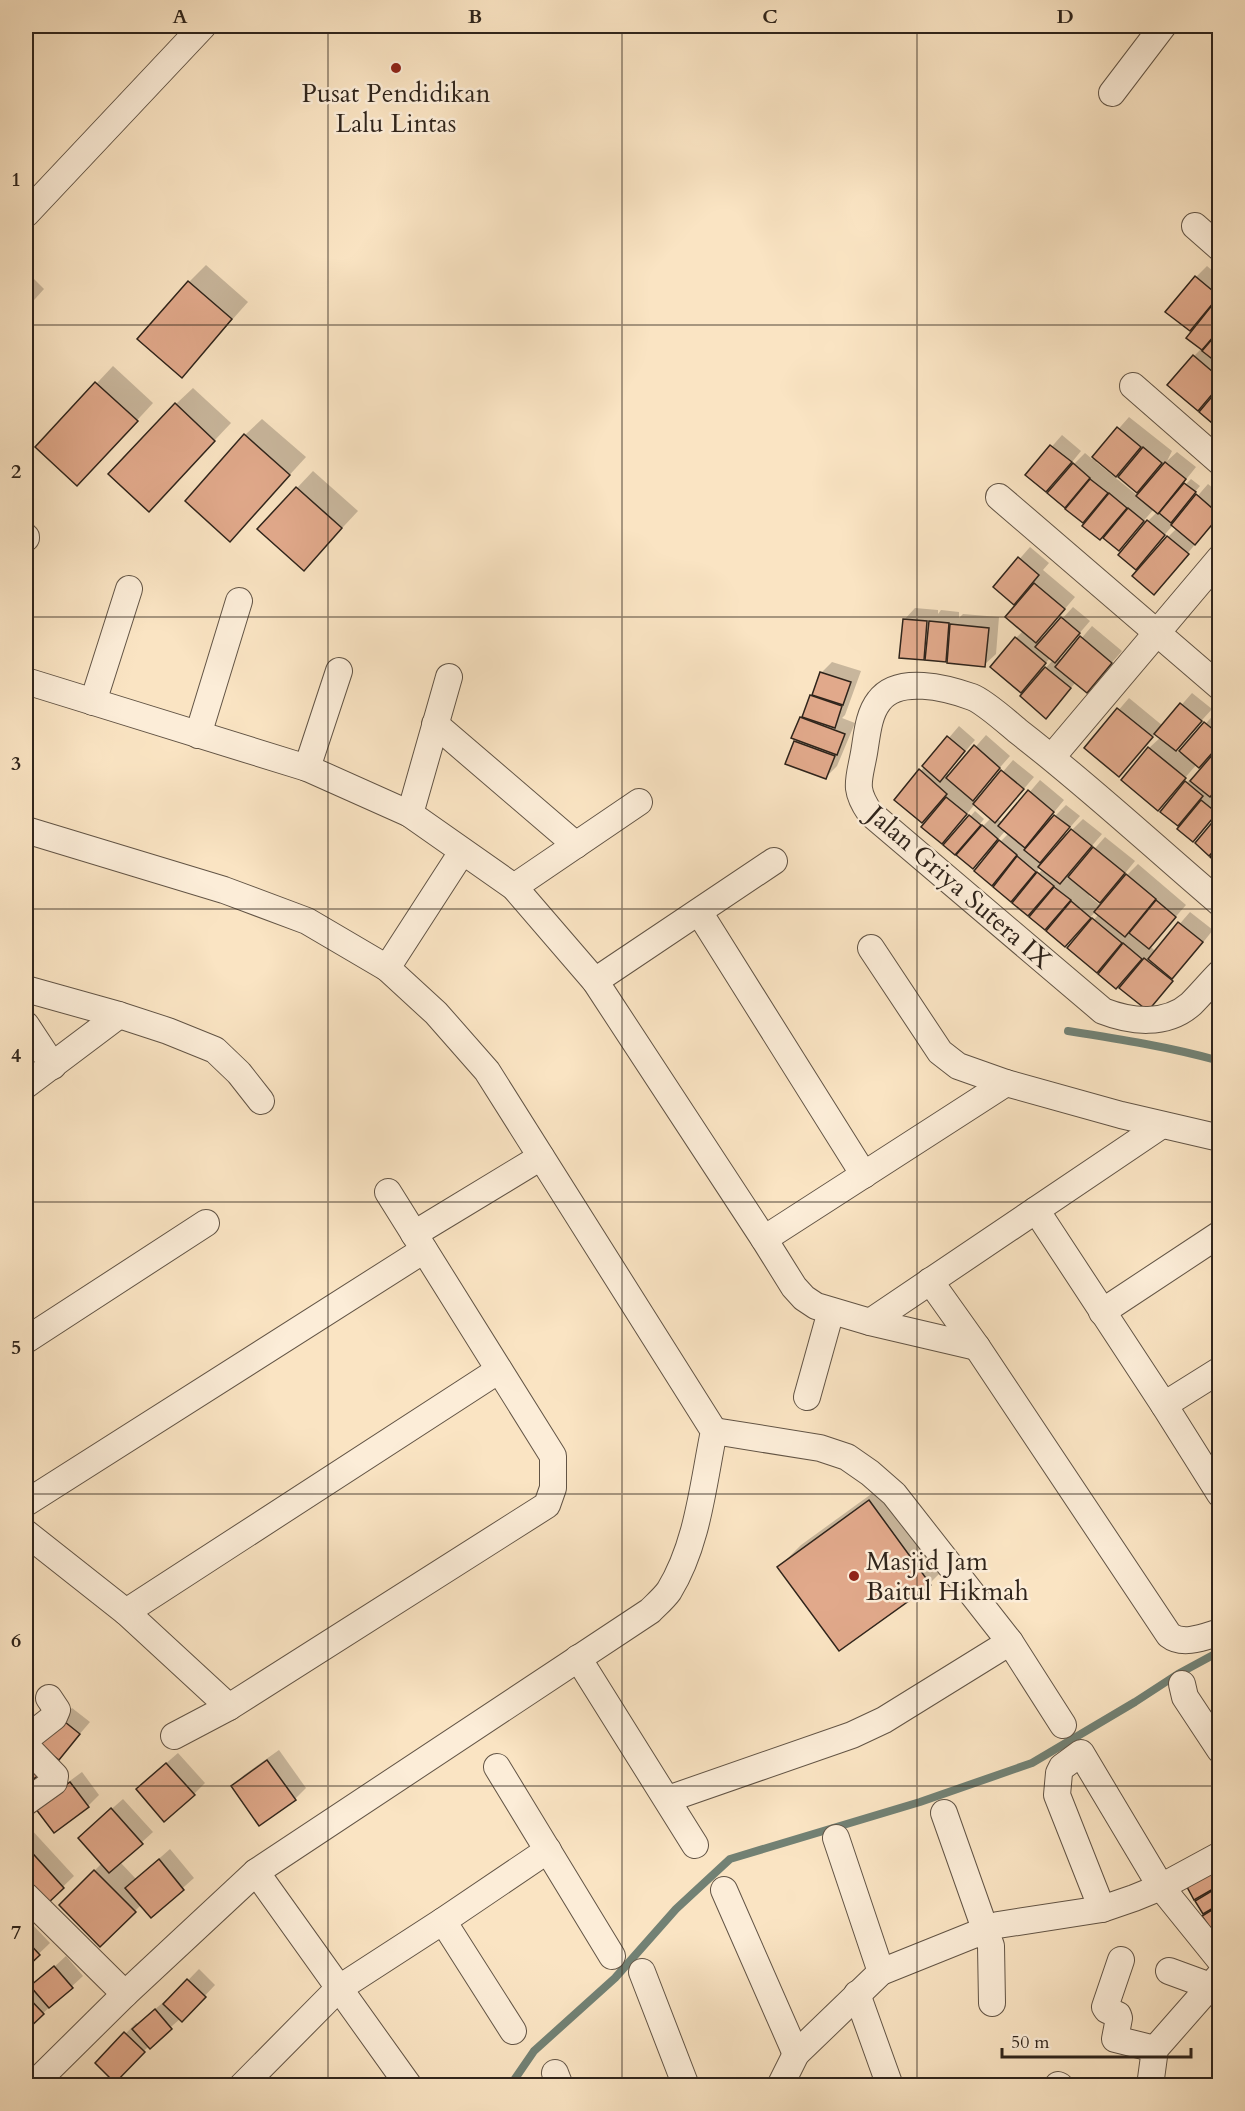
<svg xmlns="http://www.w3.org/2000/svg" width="1245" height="2111" font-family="Cardo,serif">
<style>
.shadow{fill:#0003;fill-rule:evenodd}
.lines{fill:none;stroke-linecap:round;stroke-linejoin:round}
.stream{stroke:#728174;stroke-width:8}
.building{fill:#e1a98b;stroke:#2f241b;stroke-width:1.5}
.minor-casing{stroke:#625445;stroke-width:28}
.minor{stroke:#fcedd8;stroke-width:26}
.grid{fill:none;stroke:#2f241b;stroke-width:1.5;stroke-opacity:0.55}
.poi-dot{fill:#8f2418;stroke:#fcedd8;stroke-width:2}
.labels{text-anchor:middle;stroke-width:5;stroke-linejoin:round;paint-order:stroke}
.poi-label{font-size:26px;fill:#2f241b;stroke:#fcedd8}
.street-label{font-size:26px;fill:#2f241b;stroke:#fcedd8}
.neatline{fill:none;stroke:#2f241b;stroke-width:2}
.grid-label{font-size:20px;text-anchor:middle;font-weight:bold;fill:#2f241b}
</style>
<rect width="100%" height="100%" fill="#fae4c3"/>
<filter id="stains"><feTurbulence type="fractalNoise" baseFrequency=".00333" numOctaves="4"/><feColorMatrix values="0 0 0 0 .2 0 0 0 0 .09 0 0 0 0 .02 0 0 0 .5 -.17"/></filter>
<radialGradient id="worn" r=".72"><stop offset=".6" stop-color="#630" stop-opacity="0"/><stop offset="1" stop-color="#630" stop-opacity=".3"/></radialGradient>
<g class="shadow">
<polygon points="206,265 248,302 182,376 189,282"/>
<polygon points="1207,266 1220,277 1220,295 1214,302 1215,304 1220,299 1220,385 1218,387 1220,388 1220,428 1201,412 1216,394 1214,393 1198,409 1194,356 1201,349 1206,316 1204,314 1189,329 1196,277"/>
<polygon points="26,271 44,289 26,309"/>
<polygon points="113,366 153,403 94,467 37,447"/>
<polygon points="193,388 231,423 165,493 176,404"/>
<path d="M 1129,417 L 1172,451 L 1167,461 L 1177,452 L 1196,467 L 1184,482 L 1186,484 L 1191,479 L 1200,486 L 1171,520 L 1174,523 L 1208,484 L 1220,494 L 1220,515 L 1154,593 L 1168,537 L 1177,528 L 1173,525 L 1136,568 L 1148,521 L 1157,512 L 1154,509 L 1119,549 L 1102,536 L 1084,525 L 1091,515 L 1083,521 L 1050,493 L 1063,477 L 1061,475 L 1046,490 L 1027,475 L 1062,435 L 1081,451 L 1068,467 L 1070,468 L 1085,453 L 1092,459 ZM 1098,460 L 1140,494 L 1138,496 L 1096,462 ZM 1168,502 L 1169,503 L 1162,512 L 1159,510 Z"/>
<polygon points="262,419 306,457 230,540 245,435"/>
<polygon points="313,471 358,511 304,569 297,488"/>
<path d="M 1030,547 L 1049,563 L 1043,570 L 1075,597 L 1040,638 L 1043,640 L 1073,607 L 1090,621 L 1058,658 L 1062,661 L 1092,626 L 1122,651 L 1087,691 L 1076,682 L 1046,717 L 1037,678 L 1035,676 L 1021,691 L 1016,638 L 1023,631 L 1017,605 L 995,587 ZM 1050,658 L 1053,660 L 1042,672 L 1040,670 Z"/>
<polygon points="915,608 938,610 938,614 941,610 959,612 959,618 963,614 999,617 996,654 984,665 949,656 945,660 901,657 904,620"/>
<polygon points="832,662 861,671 845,715 842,718 855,723 837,766 826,777 795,741 798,739 801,717 805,713 821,673"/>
<polygon points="1192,693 1212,709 1175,750 1180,753 1216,712 1220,715 1220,785 1214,790 1220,795 1220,811 1193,840 1162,812 1187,782 1202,769 1197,764 1158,809 1149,748 1161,737 1156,733 1119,775 1086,748 1129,698 1163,726"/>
<path d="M 959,726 L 975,740 L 947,773 L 950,776 L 986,735 L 1010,756 L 973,798 L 977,802 L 1013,760 L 1034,777 L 998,819 L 1003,823 L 1040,780 L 1064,800 L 1050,817 L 1052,819 L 1066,805 L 1080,816 L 1065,833 L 1067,835 L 1083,819 L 1102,834 L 1066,876 L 1068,879 L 1105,837 L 1135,861 L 1122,877 L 1124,878 L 1138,864 L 1186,905 L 1150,946 L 1154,950 L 1158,949 L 1190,912 L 1213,930 L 1158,998 L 1127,976 L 1116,987 L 1069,948 L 1099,914 L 1096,911 L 1065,945 L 1015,903 L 1028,886 L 1026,885 L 1011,900 L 976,870 L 990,853 L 989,852 L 973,867 L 983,826 L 991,818 L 975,804 L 953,831 L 925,824 L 896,800 ZM 1006,830 L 1009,833 L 996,846 L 994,844 ZM 1038,832 L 1040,833 L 1030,846 L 1027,844 ZM 1055,845 L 1057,847 L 1046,860 L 1043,858 ZM 1040,867 L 1043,869 L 1036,876 L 1034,875 ZM 1115,886 L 1116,888 L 1101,906 L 1089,896 L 1091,894 L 1100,901 Z"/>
<polygon points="975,811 984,819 960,848 946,845"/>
<polygon points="892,1479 952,1561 930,1583 839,1649 779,1567 801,1545"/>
<polygon points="72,1708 90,1722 59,1758 61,1719"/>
<polygon points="279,1750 306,1788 295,1799 233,1786 244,1775"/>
<polygon points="178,1753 205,1783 194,1794 149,1778"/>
<polygon points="82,1772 99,1795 88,1806 48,1797"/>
<polygon points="123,1799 153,1832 120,1862 136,1879 170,1849 194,1878 151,1916 141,1905 100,1945 61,1905 102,1863 91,1827"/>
<polygon points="29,1827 74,1876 46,1903 26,1881 26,1830"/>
<polygon points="1220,1866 1220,1941 1210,1932 1219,1923 1211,1926 1197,1901 1206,1893"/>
<polygon points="30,1922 50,1943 26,1966 26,1927"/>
<polygon points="66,1956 83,1976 26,2029 26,1993"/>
<polygon points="199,1969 215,1985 182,2020 180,2019 149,2046 115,2080 97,2063 136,2023 138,2024 167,1999 168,2001"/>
</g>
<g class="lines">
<g class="stream">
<path d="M 1068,1031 C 1119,1039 1170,1047 1220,1061"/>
<polyline points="510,2086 534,2051 615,1978 676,1909 730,1859 920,1802 1032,1763 1135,1702 1178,1674 1215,1654 1220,1654"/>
</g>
</g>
<g class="building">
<polygon points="1195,276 1219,296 1190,331 1165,312"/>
<polygon points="188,281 232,319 182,378 137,339"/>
<polygon points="1217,299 1220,301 1220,329 1202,350 1186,338"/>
<polygon points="1220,330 1220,365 1202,351"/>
<polygon points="1193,355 1220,378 1220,385 1198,411 1167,385"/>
<polygon points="95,382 138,421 77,486 35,447"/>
<polygon points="1220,387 1220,427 1218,428 1199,412"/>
<polygon points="175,403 215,441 149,512 108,474"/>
<polygon points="1117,427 1141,447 1116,477 1092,457"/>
<polygon points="244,434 290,475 230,542 185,501"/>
<polygon points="1050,445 1072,462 1046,492 1025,475"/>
<polygon points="1143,447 1162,463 1137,493 1118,477"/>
<polygon points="1165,462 1186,479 1158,514 1136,496"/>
<polygon points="1073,463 1090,478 1065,508 1047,493"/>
<polygon points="1090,479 1108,493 1083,523 1065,509"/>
<polygon points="1184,483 1196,492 1171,523 1159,513"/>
<polygon points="296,487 342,528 304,571 257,529"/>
<polygon points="1109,493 1127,508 1100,540 1082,526"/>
<polygon points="1196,494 1220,515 1195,545 1171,525"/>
<polygon points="1128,508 1144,521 1119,551 1103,538"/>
<polygon points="1147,520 1165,535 1136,570 1118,555"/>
<polygon points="1167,536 1189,554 1154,595 1132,576"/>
<polygon points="1018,557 1039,575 1014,605 993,587"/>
<polygon points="1034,583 1065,609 1036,643 1005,617"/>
<polygon points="1061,617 1080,633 1055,663 1035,647"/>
<polygon points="903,619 927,621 924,660 899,658"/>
<polygon points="929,621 949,623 946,662 925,660"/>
<polygon points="950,624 989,628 985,667 947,663"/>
<polygon points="1080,636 1112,663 1087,693 1055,667"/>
<polygon points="1015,637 1046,663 1021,693 990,667"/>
<polygon points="1045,667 1071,688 1046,719 1020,696"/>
<polygon points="820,672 851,682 843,705 812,695"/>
<polygon points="810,695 842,706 835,728 802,717"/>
<polygon points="1180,703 1202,721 1176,751 1154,734"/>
<polygon points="1117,708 1153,737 1119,777 1084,748"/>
<polygon points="800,717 845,734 837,755 791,738"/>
<polygon points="1204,722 1220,735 1220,744 1199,768 1179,751"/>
<polygon points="947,736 965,751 940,782 922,766"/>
<polygon points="794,741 835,756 826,779 785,764"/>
<polygon points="974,745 1000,768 973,801 946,778"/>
<polygon points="1220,746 1220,785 1210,797 1190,781"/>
<polygon points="1148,747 1186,778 1158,811 1121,780"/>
<polygon points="919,769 947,794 922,823 894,800"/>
<polygon points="1001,770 1024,789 995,823 973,804"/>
<polygon points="1185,781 1203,796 1178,826 1160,812"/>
<polygon points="1028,790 1054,812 1025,848 998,826"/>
<polygon points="946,797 967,814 942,844 921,827"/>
<polygon points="1201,800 1217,813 1193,842 1177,829"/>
<polygon points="1220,813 1220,844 1209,856 1195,843"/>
<polygon points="969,815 981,825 955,855 943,845"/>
<polygon points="1054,815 1070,827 1040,863 1024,850"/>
<polygon points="982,825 998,839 973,869 956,855"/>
<polygon points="1071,829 1092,846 1060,884 1038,867"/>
<polygon points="999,840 1017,855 992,886 974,871"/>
<polygon points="1220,846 1220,866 1210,857"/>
<polygon points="1093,847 1125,873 1100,903 1068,877"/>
<polygon points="1017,856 1036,872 1011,902 993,887"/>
<polygon points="1037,872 1054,886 1028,916 1012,903"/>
<polygon points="1126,874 1156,899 1125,937 1094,912"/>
<polygon points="1054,887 1071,900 1045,930 1029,917"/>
<polygon points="1156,900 1176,917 1149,949 1129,933"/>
<polygon points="1071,901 1091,918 1065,947 1046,931"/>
<polygon points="1092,918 1122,943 1097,973 1067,948"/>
<polygon points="1178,922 1203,942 1172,979 1148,959"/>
<polygon points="1123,943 1142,959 1116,989 1098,974"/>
<polygon points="1144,958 1173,981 1148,1011 1119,988"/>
<polygon points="869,1500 931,1585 839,1651 777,1567"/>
<polygon points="60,1718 80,1734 59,1760 38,1744"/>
<polygon points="26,1755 40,1774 26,1785"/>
<polygon points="267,1760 296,1800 259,1826 231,1786"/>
<polygon points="166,1763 195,1795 164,1822 136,1789"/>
<polygon points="70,1782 89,1807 54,1833 35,1808"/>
<polygon points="111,1808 143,1844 109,1873 78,1838"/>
<polygon points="26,1846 64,1888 46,1905 26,1883"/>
<polygon points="159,1859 184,1890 151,1918 125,1888"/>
<polygon points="1220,1867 1220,1885 1194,1900 1187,1887"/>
<polygon points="94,1870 136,1912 100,1947 59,1905"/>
<polygon points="1220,1886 1220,1904 1203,1914 1195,1901"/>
<polygon points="1220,1905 1220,1923 1211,1929 1202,1916"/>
<polygon points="26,1940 40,1955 26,1968"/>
<polygon points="54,1966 73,1988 49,2008 30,1986"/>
<polygon points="187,1979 206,1997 182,2022 163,2004"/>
<polygon points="26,1995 44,2014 26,2031"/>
<polygon points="155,2009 172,2029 150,2049 132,2029"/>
<polygon points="124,2032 145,2052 115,2083 95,2063"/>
</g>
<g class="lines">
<g class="minor-casing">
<g id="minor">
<polyline points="1112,93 1163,26"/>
<polyline points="26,214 203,26"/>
<polyline points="1195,226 1220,248"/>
<polyline points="1133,386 1220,462"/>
<polyline points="999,497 1220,687"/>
<polyline points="26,538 26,537"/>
<polyline points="26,681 307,768 410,814 514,887 595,981 764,1239 794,1287 804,1298 816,1306 870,1322 977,1347"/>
<polyline points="93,702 129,589"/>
<polyline points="435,724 576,845"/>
<polyline points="198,735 239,601"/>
<polyline points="1052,757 1220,558"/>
<polyline points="307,768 339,671"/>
<polyline points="410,814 449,677"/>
<path d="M 26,830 L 224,890 L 307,921 L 387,968 L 436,1013 L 487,1071 L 714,1431 C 703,1484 698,1544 669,1591 C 664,1598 656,1605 650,1611 L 256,1872 L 125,1994 L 38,2080 L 30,2086"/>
<polyline points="514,887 639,802"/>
<path d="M 1220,903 C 1153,846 1089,786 1019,732 C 1008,723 985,702 972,697 C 947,688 898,675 879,701 C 868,715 867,736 864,753 C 859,781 853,788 870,813 L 1103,1011 C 1131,1022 1166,1026 1191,1004 C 1201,994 1210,983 1220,973"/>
<polyline points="699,912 864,1175"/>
<polyline points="871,948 940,1052 958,1066 1006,1083 1121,1115 1220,1138"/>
<polyline points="387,968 462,852"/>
<polyline points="595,981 774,861"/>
<polyline points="26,989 119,1015 168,1031 215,1050 239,1073 261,1101"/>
<polyline points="26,1025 53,1066"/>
<polyline points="26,1085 119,1015"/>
<polyline points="1036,1210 1164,1405 1220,1494"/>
<polyline points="414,1234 541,1157"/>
<polyline points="764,1239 1006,1083"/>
<path d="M 930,1281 L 977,1347 L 1169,1635 C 1183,1646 1204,1637 1220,1632"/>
<polyline points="1102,1312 1220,1234"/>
<polyline points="870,1322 1162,1125"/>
<polyline points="26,1340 206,1223"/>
<polyline points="807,1397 831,1311"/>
<polyline points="1164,1405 1220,1370"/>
<polyline points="714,1431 820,1448 847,1457 870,1473 894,1494 1010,1642 1063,1725"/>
<polyline points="26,1503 424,1250"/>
<polyline points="26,1533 126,1612 229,1707"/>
<polyline points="126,1612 499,1370"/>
<polyline points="578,1658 695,1845"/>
<polyline points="1182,1684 1185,1697 1220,1750"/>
<polyline points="174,1736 229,1707 547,1505 553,1488 553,1456 388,1192"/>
<polyline points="26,1739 54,1717 57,1710 49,1698"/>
<polyline points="26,1746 55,1776 54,1782 26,1802"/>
<polyline points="497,1767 612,1956"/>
<polyline points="668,1799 852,1735 884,1720 1010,1642"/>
<polyline points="944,1813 991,1946 992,2003"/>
<polyline points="836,1838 881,1972"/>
<polyline points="256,1872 409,2086"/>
<polyline points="724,1890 796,2054"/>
<polyline points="26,1896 125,1994"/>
<polyline points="1102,1909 1057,1795 1059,1773 1062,1767 1081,1753 1161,1887 1220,1960"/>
<polyline points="443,1921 513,2031"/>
<polyline points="1121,1960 1105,2007 1107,2010 1118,2015 1119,2018 1115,2039 1155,2049"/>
<polyline points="1169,1971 1210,1986"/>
<polyline points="642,1972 686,2086"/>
<polyline points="857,1994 890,2086"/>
<polyline points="555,2073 560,2086"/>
<polyline points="1058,2085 1060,2086"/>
<polyline points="242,2086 338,1989 443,1921 548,1850"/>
<polyline points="780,2086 796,2054 881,1972 998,1925 1102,1909 1134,1898 1161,1887 1220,1855"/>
<polyline points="1150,2086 1155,2049 1220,1975"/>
</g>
</g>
<use href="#minor" class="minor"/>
</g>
<path class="grid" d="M 328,26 L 328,2086M 622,26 L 622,2086M 917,26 L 917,2086M 26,325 L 1220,325M 26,617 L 1220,617M 26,909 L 1220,909M 26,1202 L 1220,1202M 26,1494 L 1220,1494M 26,1786 L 1220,1786"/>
<g class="poi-dot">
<circle cx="396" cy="68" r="6"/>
<circle cx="854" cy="1576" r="6"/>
</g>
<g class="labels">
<g class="poi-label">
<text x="396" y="102">Pusat Pendidikan<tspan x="396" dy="30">Lalu Lintas</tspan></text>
<text x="866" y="1570" text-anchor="start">Masjid Jam<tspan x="866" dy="30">Baitul Hikmah</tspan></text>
</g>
<g class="street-label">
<text transform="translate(960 887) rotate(41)" y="9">Jalan Griya Sutera IX</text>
</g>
</g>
<rect width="1245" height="2111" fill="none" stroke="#fae4c3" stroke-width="66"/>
<path d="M1002 2048v9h189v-9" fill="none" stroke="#2f241b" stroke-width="3"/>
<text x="1011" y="2048" font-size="18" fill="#2f241b" stroke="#fcedd8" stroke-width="4.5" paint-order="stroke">50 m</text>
<rect x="33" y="33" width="1179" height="2045" class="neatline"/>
<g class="grid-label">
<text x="180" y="23">A</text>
<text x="475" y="23">B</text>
<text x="770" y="23">C</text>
<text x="1065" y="23">D</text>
<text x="16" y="186">1</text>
<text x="16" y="478">2</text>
<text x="16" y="770">3</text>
<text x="16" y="1062">4</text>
<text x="16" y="1354">5</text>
<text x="16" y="1647">6</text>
<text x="16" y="1939">7</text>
</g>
<rect width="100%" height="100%" filter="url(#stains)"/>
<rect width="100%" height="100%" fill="url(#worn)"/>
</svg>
